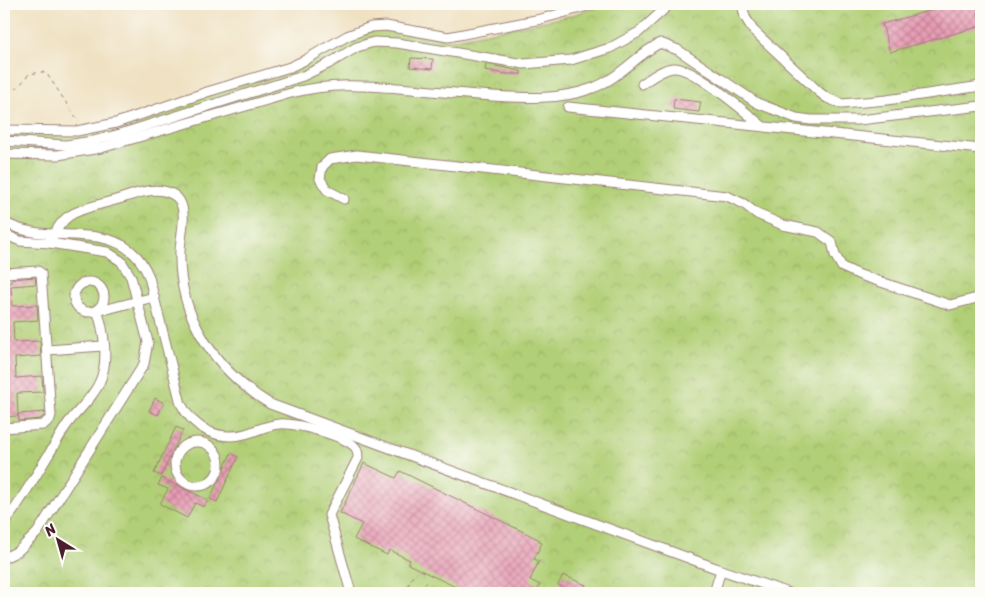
<svg xmlns="http://www.w3.org/2000/svg" width="985" height="597" font-family="Sriracha,sans-serif">
<style>
.park{fill:url(#park-crowns);stroke:#7e7750}
.building{fill:url(#building-cross-hatch)}
.lines{fill:none;stroke-linecap:round;stroke-linejoin:round}
.minor-casing{stroke:#9c8076;stroke-width:11}
.path{stroke:#9c8076;stroke-width:1;stroke-dasharray:4 4;stroke-linecap:butt}
.minor{stroke:#fff;stroke-width:9}
</style>
<defs>
<pattern id="park-crowns" width="20" height="18" patternUnits="userSpaceOnUse" patternTransform="scale(1.25)"><rect width="20" height="18" fill="#b1cf76"/><path d="M2 6a3 3 0 1 1 6 0M12 15a3 3 0 1 1 6 0" fill="none" stroke="#9ab166"/></pattern>
<pattern id="building-cross-hatch" width="8" height="8" patternUnits="userSpaceOnUse" patternTransform="scale(1.25)"><rect width="8" height="8" fill="#e79db4"/><path d="M0 0l8 8M0 8l8-8" fill="none" stroke="#bd7f93"/></pattern>
</defs>
<rect width="100%" height="100%" fill="#fdfcf7"/>
<filter id="ink" filterUnits="userSpaceOnUse"><feTurbulence type="fractalNoise" baseFrequency=".02" numOctaves="2"/><feDisplacementMap in="SourceGraphic" scale="10" xChannelSelector="R" yChannelSelector="G"/><feConvolveMatrix kernelMatrix="1 2 1 2 8 2 1 2 1" color-interpolation-filters="sRGB"/></filter>
<filter id="wash" filterUnits="userSpaceOnUse"><feTurbulence type="fractalNoise" baseFrequency=".0096" numOctaves="4" result="noise"/><feDisplacementMap in="SourceGraphic" scale="20" xChannelSelector="R" yChannelSelector="G"/><feGaussianBlur stdDeviation="1.12" result="paint"/><feColorMatrix in="noise" values="0 0 0 0 0 0 0 0 0 0 0 0 0 0 0 0 0 1.4 0 .05"/><feComposite in="paint" operator="in"/></filter>
<g filter="url(#wash)">
<rect width="100%" height="100%" fill="#efe1c1"/>
<polygon class="park" points="606,4 981,4 981,593 4,593 4,133 72,135 286,71 358,34 378,30 394,31 451,40 569,16"/>
<g id="blocks">
<g class="building">
<polygon points="953,4 976,4 981,26 890,52 882,24"/>
<polygon points="411,58 433,59 432,69 410,67"/>
<polygon points="486,64 521,71 521,74 505,74 485,70"/>
<polygon points="674,99 701,102 699,112 673,109"/>
<polygon points="35,277 36,284 11,286 12,306 37,305 38,320 13,322 14,342 40,341 41,356 15,358 16,378 42,376 43,392 17,393 18,416 4,417 4,283 11,283 11,279"/>
<polygon points="155,398 164,403 158,415 149,411"/>
<polygon points="45,412 44,416 40,419 19,421 18,414"/>
<polygon points="176,427 183,430 161,476 154,473"/>
<polygon points="231,453 238,457 217,502 210,499"/>
<polygon points="364,463 396,478 400,471 540,540 539,541 542,543 534,559 539,561 530,580 540,585 536,593 468,593 408,564 410,560 389,550 387,555 354,539 362,524 340,513"/>
<polygon points="162,478 208,500 204,507 195,503 187,518 160,504 168,489 158,485"/>
<polygon points="563,575 586,585 582,593 576,593 558,585"/>
</g>
</g>
</g>
<g filter="url(#ink)">
<use href="#blocks" fill-opacity="0" stroke="#9c8076" stroke-width="1"/>
<g class="lines">
<g class="minor-casing">
<g id="minor">
<polyline points="742,4 745,17 753,30 819,92 827,98 842,104 887,100 981,86"/>
<path d="M 642,84 C 651,78 662,69 673,68 C 693,66 745,112 761,125"/>
<polyline points="568,107 981,149"/>
<polyline points="4,130 77,131 116,123 207,92 290,67 305,60 347,36 371,27 386,26 448,37 541,19 595,4"/>
<polyline points="4,141 66,145 93,141 120,134 303,76 328,64 357,47 374,42 397,43 524,64 571,60 610,48 639,32 670,4"/>
<path d="M 4,154 L 58,155 L 101,148 L 291,93 C 334,82 370,86 412,89 C 439,92 466,94 492,96 C 525,98 559,100 590,89 C 618,80 636,55 660,43 L 678,50 L 757,103 L 796,118 L 811,120 L 859,120 L 981,106"/>
<polyline points="344,199 327,190 320,179 322,167 330,159 357,155 727,196 744,204 757,214 783,225 818,232 832,242 835,255 842,267 860,275 950,305 981,297"/>
<path d="M 4,222 C 51,250 123,212 149,277 L 181,404 C 194,429 218,441 245,434 C 256,431 267,425 279,424 C 293,422 346,436 355,447 C 358,450 358,454 358,458 L 329,515 L 351,593"/>
<polyline points="4,234 20,241 50,243 107,252 121,261 131,277 148,342 144,364 37,533 18,551 4,558"/>
<path d="M 49,243 C 54,234 60,222 69,216 C 83,207 103,204 119,199 C 129,196 139,192 148,191 C 159,189 173,191 179,200 C 188,214 180,236 180,252 C 178,317 216,371 270,404 L 721,570 L 789,593"/>
<polyline points="4,273 38,271 41,273 51,415 50,419 43,425 4,428"/>
<circle cx="89" cy="297" r="15"/>
<polyline points="100,307 107,309 154,297"/>
<polyline points="47,350 103,346"/>
<circle cx="197" cy="464" r="22"/>
<path d="M 4,522 C 14,513 20,500 28,488 C 41,468 53,447 66,426 C 76,411 93,399 100,381 C 109,361 104,330 97,310"/>
<polyline points="714,593 721,570"/>
</g>
</g>
<g class="path">
<path d="M 4,78 C 15,98 19,85 29,74 L 42,72 L 47,74 L 79,122"/>
<polyline points="413,576 408,585 424,593"/>
<polyline points="422,592 426,582"/>
<polyline points="435,593 438,587"/>
</g>
<use href="#minor" class="minor"/>
</g>
</g>
<rect width="985" height="597" fill="none" stroke="#fdfcf7" stroke-width="20"/>
<g transform="translate(58 540) rotate(323)" stroke="#fdfcf7" stroke-width="4" paint-order="stroke">
<path d="M0-4L9 19L0 12L-9 19Z" fill="#4a1f2b"/>
<text y="-8" font-size="14" font-weight="bold" text-anchor="middle" fill="#4a1f2b">N</text>
</g>
</svg>
